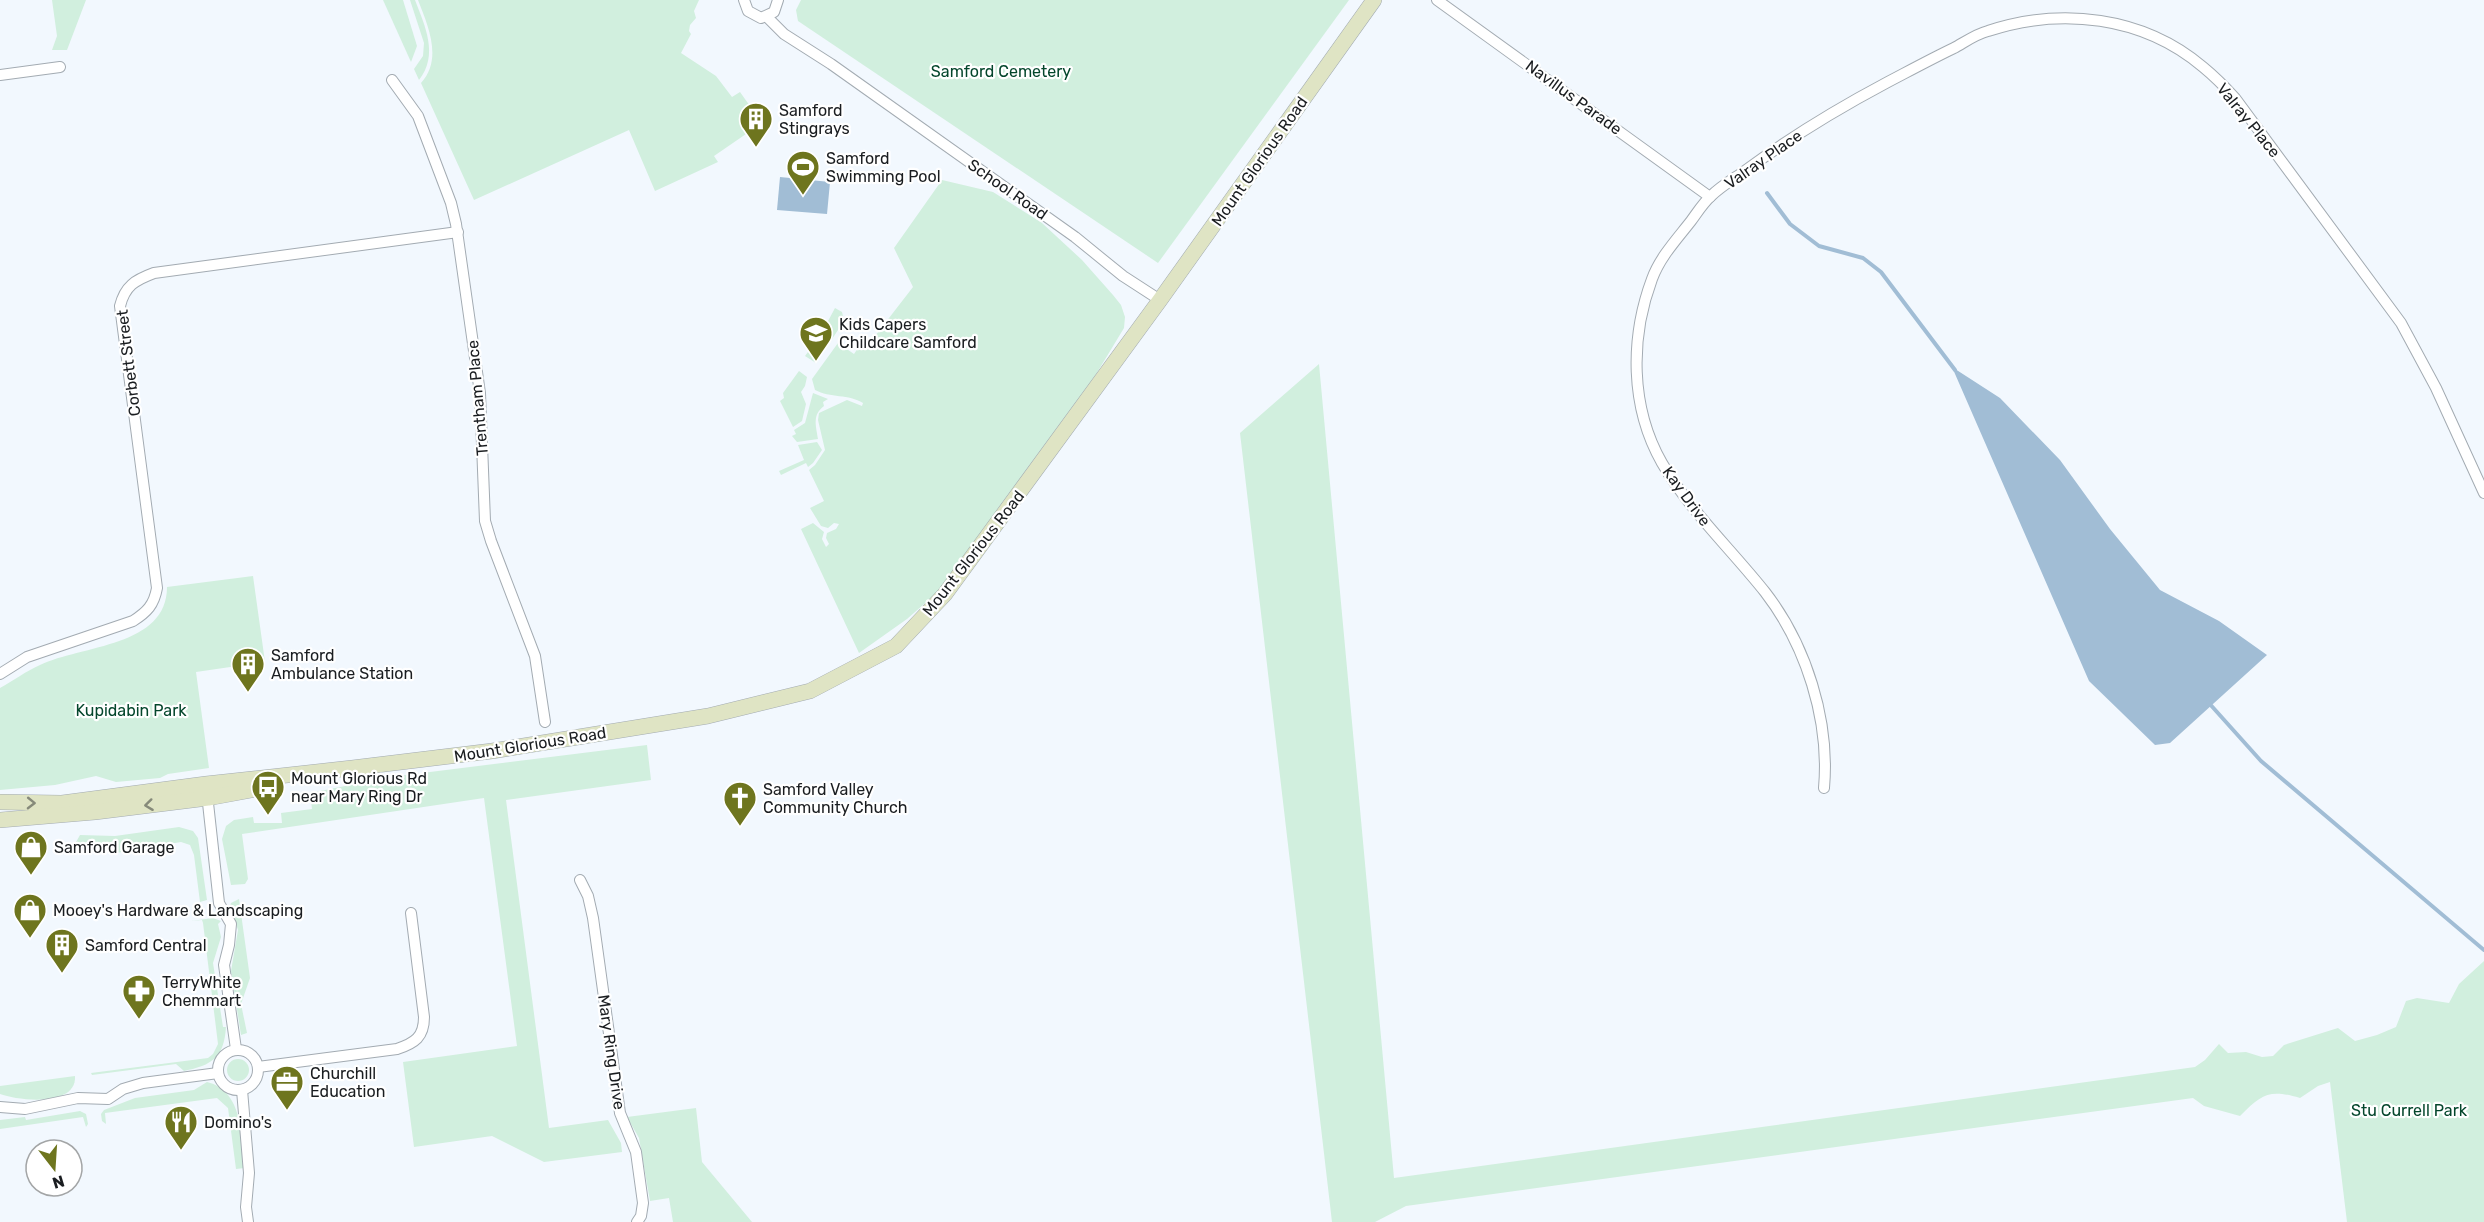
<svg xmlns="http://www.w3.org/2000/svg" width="2484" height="1222" font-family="Rubik,sans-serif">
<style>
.green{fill:#d1efde}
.water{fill:#a1bdd5}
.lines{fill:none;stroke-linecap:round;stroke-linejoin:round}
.stream{stroke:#a1bdd5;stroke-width:4}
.minor-casing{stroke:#a3abb2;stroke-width:12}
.secondary-casing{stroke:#a3abb2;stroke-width:16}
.minor{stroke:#fff;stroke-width:10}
.secondary{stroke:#dfe4c4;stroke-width:15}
.oneway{stroke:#868a7a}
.labels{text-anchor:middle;stroke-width:4.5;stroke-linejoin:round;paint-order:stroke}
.park-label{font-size:16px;fill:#04462c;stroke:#fff}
.street-label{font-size:16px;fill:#1a1d20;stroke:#fff}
.poi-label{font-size:16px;fill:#1a1d20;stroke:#fff;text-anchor:start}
</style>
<rect width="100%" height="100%" fill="#f2f8fe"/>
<g class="green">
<polygon points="52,0 86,0 67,50 52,50 57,36"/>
<polygon points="383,0 403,0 417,46 411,62"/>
<path d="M 410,0 L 415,0 C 425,26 439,55 419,80 L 414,69 L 423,56 L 424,43 Z"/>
<path d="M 418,0 L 699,0 L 694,11 L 696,18 L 690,25 L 689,31 L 691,34 L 681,53 L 716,76 L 732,97 L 740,92 L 762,123 L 714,156 L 718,162 L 655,191 L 629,130 L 474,200 L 421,83 C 443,59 428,26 418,0 Z"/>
<polygon points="801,0 1349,0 1158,263 798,21 796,10"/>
<path d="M 942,180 L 993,192 L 1042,223 L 1082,260 L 1113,295 L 1121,305 L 1125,317 L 1124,328 L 1075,409 L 972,554 L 931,598 L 907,619 L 859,653 L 801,529 L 813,523 L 824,532 L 822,539 L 826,547 L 829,544 L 826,538 L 827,533 L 836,529 L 839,524 L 834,523 L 828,528 L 821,526 L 810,508 L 824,501 L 809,470 L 815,465 L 825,450 L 818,420 L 819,413 L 847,400 L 862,406 L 863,403 C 849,394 830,398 815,390 L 812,379 L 838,343 L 854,354 L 866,336 L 872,340 L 913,287 L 894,248 Z"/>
<polygon points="835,308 842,312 844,321 816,363 805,356 829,324 827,323"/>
<path d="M 1319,364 L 1394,1178 L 2195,1067 L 2205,1060 L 2219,1044 L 2228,1053 L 2246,1052 L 2262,1057 L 2273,1056 L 2284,1045 L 2338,1028 L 2355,1041 L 2377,1035 L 2396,1027 L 2406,1001 L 2417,998 L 2449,1003 L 2459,984 L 2484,961 L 2484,1222 L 2347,1222 L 2330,1082 L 2318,1086 L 2300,1098 C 2269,1089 2262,1094 2240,1116 L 2204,1106 L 2193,1098 L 1406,1206 L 1375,1222 L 1332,1222 L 1240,433 Z"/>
<polygon points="799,371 807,377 805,386 801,392 806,404 802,421 793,427 780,401 784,398 783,393"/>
<path d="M 813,393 L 828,399 L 823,402 L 824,406 C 812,415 816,425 818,439 L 797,442 L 792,436 L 796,434 L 794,430 L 805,423 Z"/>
<polygon points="817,442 822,450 813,463 808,467 806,463 781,475 779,471 804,460 798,445"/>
<path d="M 253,576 L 265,662 L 196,672 L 209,768 L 168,774 L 160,778 L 116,782 L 96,776 L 55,785 L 0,790 L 0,688 C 13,681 26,671 40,665 C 82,645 167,647 167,587 Z"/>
<polygon points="647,745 651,780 506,800 549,1128 608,1120 621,1143 622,1152 544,1162 492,1136 414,1147 403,1062 517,1046 484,798 242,834 248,879 245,884 231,885 222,839 226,826 234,820 253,817 254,823 282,823 281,813 312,809 310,793 390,777"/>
<polygon points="179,827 193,831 198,838 207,900 200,902 194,855 190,845 181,842 116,853 115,849 75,844 80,835 115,836"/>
<polygon points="239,899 250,978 241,1004 247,1033 241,1035 231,971 238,930 230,906 231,903"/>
<path d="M 213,918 L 221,921 L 218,924 L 221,937 L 213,963 L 223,1027 L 226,1027 C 224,1058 212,1065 184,1071 L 176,1064 L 92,1075 L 91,1073 L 208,1058 L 213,1054 L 218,1044 L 203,923 L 202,920 L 191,921 Z"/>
<circle cx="238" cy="1070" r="11"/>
<path d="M 75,1076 C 77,1107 19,1101 0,1094 L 0,1086 Z"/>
<path d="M 207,1082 C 244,1091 241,1138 245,1168 L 236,1169 L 228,1108 L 217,1098 L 105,1113 L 106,1124 L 102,1121 L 101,1114 L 104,1110 L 135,1098 L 194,1090 Z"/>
<polygon points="696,1108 702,1162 752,1222 673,1222 669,1198 650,1201 639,1138 627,1117"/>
<polygon points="80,1111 86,1114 88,1124 86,1127 83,1117 0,1129 0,1120 25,1117 26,1120"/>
</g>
<g class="water">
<polygon points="780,177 830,182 827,214 777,210"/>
<polygon points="1952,367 2000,398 2060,460 2110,529 2160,590 2219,621 2267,655 2170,743 2155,745 2089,681"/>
</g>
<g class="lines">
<g class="stream">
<polyline points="1767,193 1790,224 1819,246 1863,258 1881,272 1955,370"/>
<polyline points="2208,702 2261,761 2484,950"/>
</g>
<g class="minor-casing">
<g id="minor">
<polyline points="744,0 748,11 761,18 774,12 778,0"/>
<polyline points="1437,0 1710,197"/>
<polyline points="767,17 784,34 831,64 1075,237 1123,276 1160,300"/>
<polyline points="0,75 60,67"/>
<polyline points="392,80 418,116 451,203 456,224 480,393 485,521 491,541 535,656 545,722"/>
<path d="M 0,674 L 27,657 L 133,621 C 147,612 154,605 157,588 L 120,306 C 125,286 135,280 154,273 L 458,232"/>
<path d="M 1824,788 C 1830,720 1806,645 1765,592 C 1730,548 1690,511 1662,463 C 1630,407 1630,338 1652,279 C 1660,257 1677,239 1691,221 C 1697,213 1703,203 1711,196 C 1721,186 1735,178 1746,170 C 1791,137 1837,109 1886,83 C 1909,71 1931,59 1954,48 C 1965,42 1976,34 1988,31 C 2061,7 2143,16 2203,67 C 2214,76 2225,87 2235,98 L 2401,323 L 2436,388 L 2484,493"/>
<polyline points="207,794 219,903 231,924 229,945 224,965 236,1049"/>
<polyline points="580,880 588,896 593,918 620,1113 636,1152 643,1203 641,1216 637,1222"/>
<circle cx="238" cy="1070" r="20"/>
<path d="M 258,1067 L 397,1049 C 415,1043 424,1037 424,1017 L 411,913"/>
<polyline points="242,1090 249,1173 246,1207 248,1222"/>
<polyline points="0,1107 25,1109 78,1098 108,1099 123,1089 143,1083 218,1073"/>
</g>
</g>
<g class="secondary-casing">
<g id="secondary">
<polyline points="0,802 62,803 206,784 352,768 492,751 708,716 810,691 896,646 945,594 1160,300 1374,0"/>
<polyline points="0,820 95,812 208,798 273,786"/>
</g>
</g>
<use href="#minor" class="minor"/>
<use href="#secondary" class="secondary"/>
</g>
<defs><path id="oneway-chevron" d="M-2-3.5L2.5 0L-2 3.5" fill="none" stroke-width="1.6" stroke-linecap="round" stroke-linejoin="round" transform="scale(1.5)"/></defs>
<g class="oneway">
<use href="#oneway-chevron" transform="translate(31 803) rotate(1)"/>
<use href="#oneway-chevron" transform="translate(149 805) rotate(173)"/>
</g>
<defs>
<g id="building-pin" transform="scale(1.725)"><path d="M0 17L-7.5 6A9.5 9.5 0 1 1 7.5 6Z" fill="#6e751e" stroke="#fff"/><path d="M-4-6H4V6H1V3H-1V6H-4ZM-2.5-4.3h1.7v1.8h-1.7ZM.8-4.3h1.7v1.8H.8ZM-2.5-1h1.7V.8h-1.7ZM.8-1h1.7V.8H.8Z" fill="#fff"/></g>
<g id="stadium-pin" transform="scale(1.725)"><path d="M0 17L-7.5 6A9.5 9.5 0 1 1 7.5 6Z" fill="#6e751e" stroke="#fff"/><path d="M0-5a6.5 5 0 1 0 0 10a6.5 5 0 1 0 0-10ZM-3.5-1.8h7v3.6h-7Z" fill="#fff"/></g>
<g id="school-pin" transform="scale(1.725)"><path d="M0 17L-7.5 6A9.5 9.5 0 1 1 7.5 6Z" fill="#6e751e" stroke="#fff"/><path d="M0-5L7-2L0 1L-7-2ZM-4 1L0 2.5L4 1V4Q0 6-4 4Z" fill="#fff"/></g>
<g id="bus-pin" transform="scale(1.725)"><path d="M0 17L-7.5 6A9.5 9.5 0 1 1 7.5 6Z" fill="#6e751e" stroke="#fff"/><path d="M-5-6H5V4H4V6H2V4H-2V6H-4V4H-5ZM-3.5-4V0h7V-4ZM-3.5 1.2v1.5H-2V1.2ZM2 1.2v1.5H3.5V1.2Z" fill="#fff"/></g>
<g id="church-pin" transform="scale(1.725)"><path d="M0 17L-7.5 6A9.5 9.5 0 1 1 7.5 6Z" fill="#6e751e" stroke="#fff"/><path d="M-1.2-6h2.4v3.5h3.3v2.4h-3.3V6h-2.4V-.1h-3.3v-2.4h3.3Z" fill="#fff"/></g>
<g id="shop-pin" transform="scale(1.725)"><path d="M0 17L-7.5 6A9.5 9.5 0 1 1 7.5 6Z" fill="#6e751e" stroke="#fff"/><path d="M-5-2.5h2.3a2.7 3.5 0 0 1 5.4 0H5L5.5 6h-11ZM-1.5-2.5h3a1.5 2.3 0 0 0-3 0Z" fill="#fff"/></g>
<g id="pharmacy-pin" transform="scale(1.725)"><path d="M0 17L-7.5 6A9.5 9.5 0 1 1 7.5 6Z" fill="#6e751e" stroke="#fff"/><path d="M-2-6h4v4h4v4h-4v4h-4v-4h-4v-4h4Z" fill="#fff"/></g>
<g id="office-pin" transform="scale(1.725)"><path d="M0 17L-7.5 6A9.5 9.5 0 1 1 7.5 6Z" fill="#6e751e" stroke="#fff"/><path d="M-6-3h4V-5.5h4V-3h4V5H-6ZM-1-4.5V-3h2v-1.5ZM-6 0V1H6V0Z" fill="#fff"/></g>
<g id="restaurant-pin" transform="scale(1.725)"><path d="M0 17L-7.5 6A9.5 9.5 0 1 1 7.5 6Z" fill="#6e751e" stroke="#fff"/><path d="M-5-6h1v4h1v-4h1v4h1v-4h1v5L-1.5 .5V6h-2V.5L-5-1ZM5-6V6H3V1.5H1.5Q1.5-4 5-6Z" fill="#fff"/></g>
</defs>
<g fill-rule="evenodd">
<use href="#building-pin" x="756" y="119"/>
<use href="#stadium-pin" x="803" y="167"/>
<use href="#school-pin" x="816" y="333"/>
<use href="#building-pin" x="248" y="664"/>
<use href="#bus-pin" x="268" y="787"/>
<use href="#church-pin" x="740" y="798"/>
<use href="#shop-pin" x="31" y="847"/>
<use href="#shop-pin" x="30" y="910"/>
<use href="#building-pin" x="62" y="945"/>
<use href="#pharmacy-pin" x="139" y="991"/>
<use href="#office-pin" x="287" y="1082"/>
<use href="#restaurant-pin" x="181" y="1122"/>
</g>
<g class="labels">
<g class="park-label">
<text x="1001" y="77">Samford Cemetery</text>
<text x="131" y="716">Kupidabin Park</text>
<text x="2409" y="1116">Stu Currell Park</text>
</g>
<g class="street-label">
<text transform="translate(1574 97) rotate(36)" y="6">Navillus Parade</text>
<text transform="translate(2249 120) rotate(51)" y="6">Valray Place</text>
<text transform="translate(1763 159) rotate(-35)" y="6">Valray Place</text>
<text transform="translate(1259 161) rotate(-55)" y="6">Mount Glorious Road</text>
<text transform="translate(1008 189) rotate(35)" y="6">School Road</text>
<text transform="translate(128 363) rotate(-97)" y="6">Corbett Street</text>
<text transform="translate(477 398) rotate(-95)" y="6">Trentham Place</text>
<text transform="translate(1687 496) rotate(54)" y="6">Kay Drive</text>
<text transform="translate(973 553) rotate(-52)" y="6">Mount Glorious Road</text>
<text transform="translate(530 744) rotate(-9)" y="6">Mount Glorious Road</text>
<text transform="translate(612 1052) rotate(82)" y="6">Mary Ring Drive</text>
</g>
<g class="poi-label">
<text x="779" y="116">Samford<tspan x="779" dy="18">Stingrays</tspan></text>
<text x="826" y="164">Samford<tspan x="826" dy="18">Swimming Pool</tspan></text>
<text x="839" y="330">Kids Capers<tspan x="839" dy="18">Childcare Samford</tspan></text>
<text x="271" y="661">Samford<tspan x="271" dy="18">Ambulance Station</tspan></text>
<text x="291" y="784">Mount Glorious Rd<tspan x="291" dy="18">near Mary Ring Dr</tspan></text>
<text x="763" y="795">Samford Valley<tspan x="763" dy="18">Community Church</tspan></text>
<text x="54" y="853">Samford Garage</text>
<text x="53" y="916">Mooey's Hardware &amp; Landscaping</text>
<text x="85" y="951">Samford Central</text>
<text x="162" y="988">TerryWhite<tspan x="162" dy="18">Chemmart</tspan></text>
<text x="310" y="1079">Churchill<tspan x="310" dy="18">Education</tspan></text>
<text x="204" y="1128">Domino's</text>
</g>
</g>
<g transform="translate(54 1168) rotate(163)"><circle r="28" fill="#ffffff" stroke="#a3a5a6" stroke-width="1.5"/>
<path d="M0-4.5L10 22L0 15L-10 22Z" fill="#6e751e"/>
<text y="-9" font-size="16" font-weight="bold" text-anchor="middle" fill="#1a1d20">N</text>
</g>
</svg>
